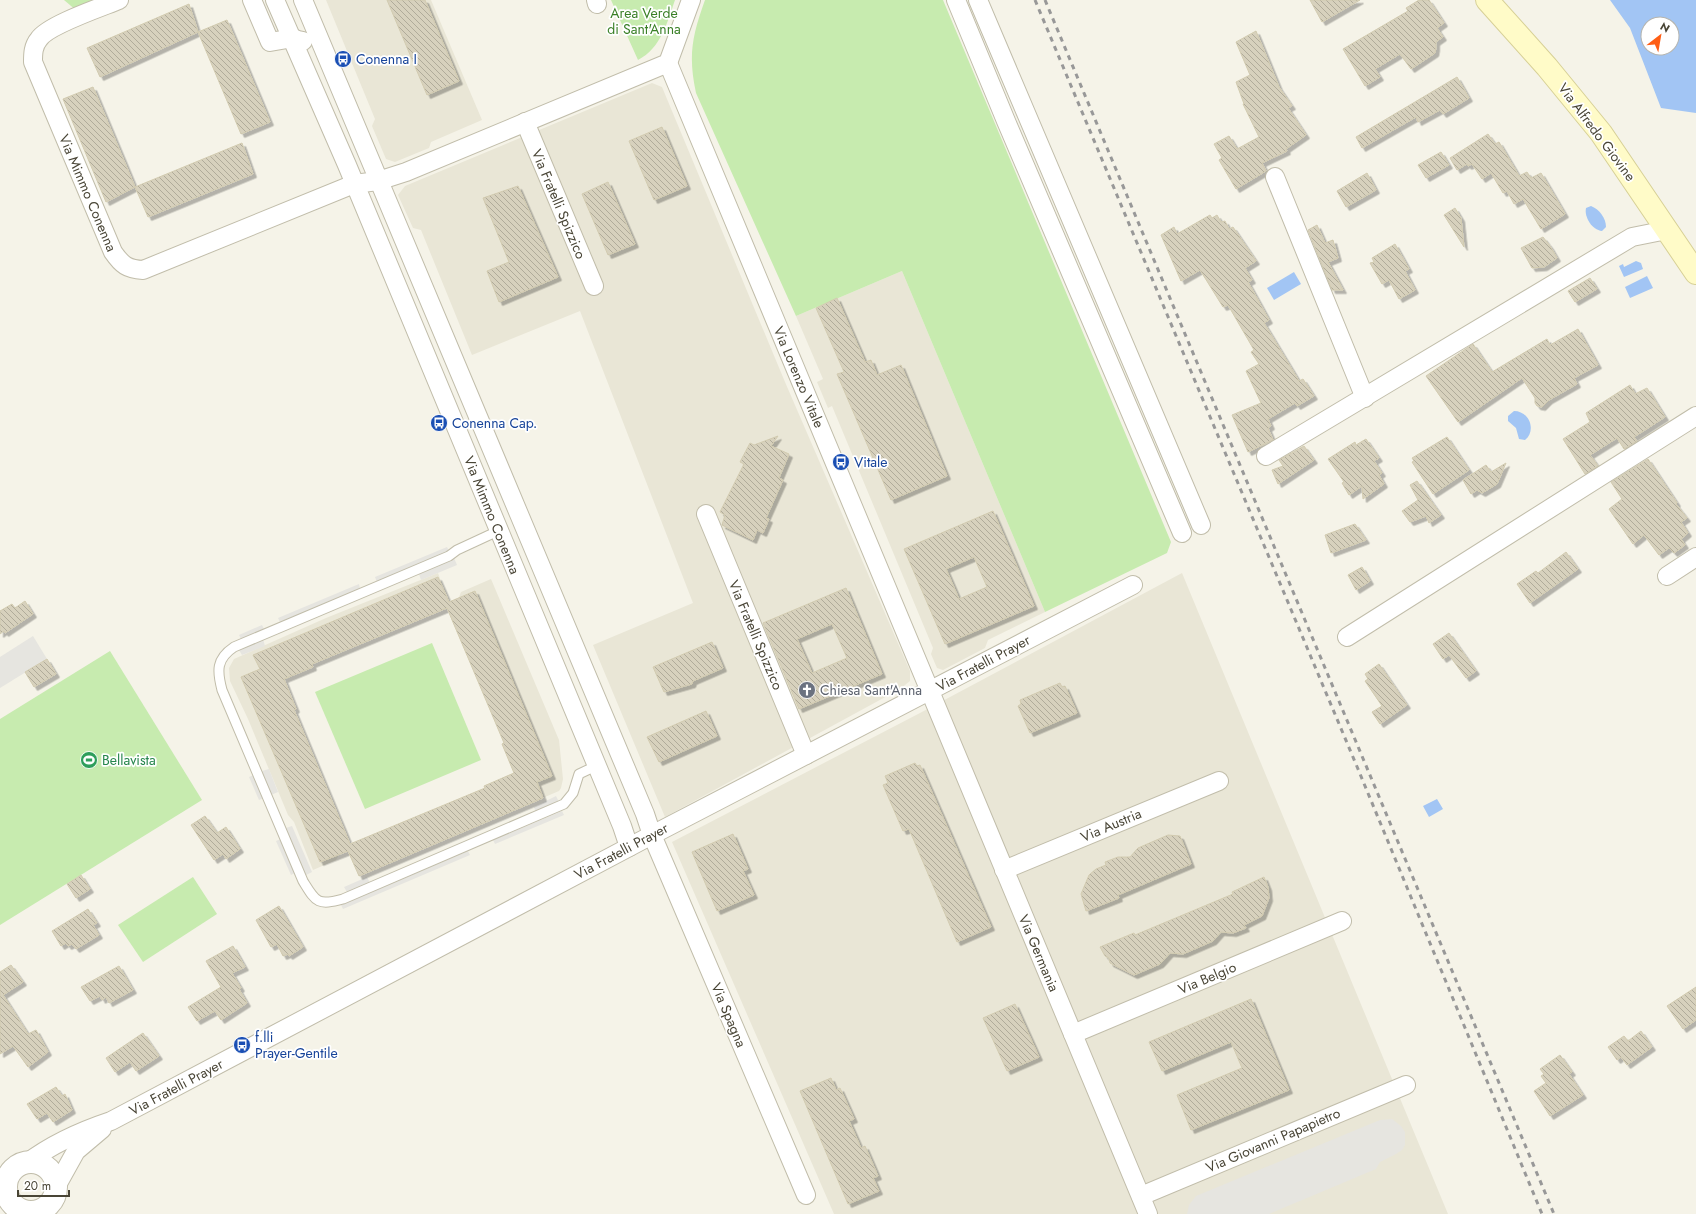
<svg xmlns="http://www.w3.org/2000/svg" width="1696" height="1214" font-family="Jost,sans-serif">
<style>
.residential{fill:#e9e6d6}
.green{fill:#c7ebaf}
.parking{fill:#e6e5e0}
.water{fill:#a2c5f4;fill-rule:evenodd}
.building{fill:url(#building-back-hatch);stroke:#d2cbb0;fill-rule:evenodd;filter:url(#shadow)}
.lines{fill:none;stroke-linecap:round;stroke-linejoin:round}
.service-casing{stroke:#c1bdaa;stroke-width:11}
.minor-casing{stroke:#c1bdaa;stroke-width:20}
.tertiary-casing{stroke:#c1bdaa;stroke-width:24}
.secondary-casing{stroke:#d7d096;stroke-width:24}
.service{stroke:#fff;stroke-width:9}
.minor{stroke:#fff;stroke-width:18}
.tertiary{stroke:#fff;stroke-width:22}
.secondary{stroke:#fffbc8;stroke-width:22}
.rail{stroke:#989898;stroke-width:3;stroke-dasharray:5 5;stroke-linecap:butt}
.labels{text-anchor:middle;stroke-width:3.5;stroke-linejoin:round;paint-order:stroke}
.park-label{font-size:14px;fill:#397f26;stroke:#fff}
.transit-label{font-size:14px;fill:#164399;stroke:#fff;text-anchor:start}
.street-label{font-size:14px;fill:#494536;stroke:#fff}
.worship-label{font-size:14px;fill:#5b616d;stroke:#fff;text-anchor:start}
.leisure-label{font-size:14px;fill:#27864d;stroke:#fff;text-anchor:start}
</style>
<defs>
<pattern id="building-back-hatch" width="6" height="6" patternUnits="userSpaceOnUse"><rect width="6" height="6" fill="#d7d1bd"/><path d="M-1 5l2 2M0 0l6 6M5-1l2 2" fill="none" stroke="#b0ab9a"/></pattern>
<filter id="shadow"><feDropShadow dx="3.5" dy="3.5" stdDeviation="0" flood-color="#0004"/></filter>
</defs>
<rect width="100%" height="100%" fill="#f5f3e8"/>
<g class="residential">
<polygon points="326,0 431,0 482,120 431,142 429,148 395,162 386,159 372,126 375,119"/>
<polygon points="652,83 662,87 785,382 910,671 910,681 900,689 665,817 593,645 693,603 580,311 472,355 421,230 413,228 398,195 405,186"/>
<polygon points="902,271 1045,612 988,640 985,648 943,670 937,668 931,654 933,648 832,406 828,408 817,382 823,379 796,316"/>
<polygon points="438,573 446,595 439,611 312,664 313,667 286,679 285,676 280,678 285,682 296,709 294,711 347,838 341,854 339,855 336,860 313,870 294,822 288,815 248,719 230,681 229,668 234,659 326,618"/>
<polygon points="1182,573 1448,1214 834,1214 672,842 920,713"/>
<polygon points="491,579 559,740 563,779 561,788 559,791 359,876 352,861 361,840 485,788 484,786 511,774 518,774 513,770 502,744 504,742 451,618 461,592"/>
</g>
<g class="green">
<polygon points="64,0 103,0 77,11"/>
<path d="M 611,0 L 675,0 C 667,23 661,48 638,60 Z"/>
<path d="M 705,0 L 943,0 L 1171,542 L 1167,553 L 1045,612 L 902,271 L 796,316 L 696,93 C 688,56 692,36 705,0 Z"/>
<polygon points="432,643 481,760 365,809 315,692"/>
<polygon points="110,651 202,800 0,925 0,719"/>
<polygon points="193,877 217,914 143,962 118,925"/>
</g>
<g class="parking">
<polygon points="447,547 449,551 377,582 375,577"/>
<polygon points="454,558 457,565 421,580 419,574"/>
<polygon points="359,584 360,589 280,622 278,618"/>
<polygon points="262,625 264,629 241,639 239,635"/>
<polygon points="33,636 47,659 0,688 0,657"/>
<polygon points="263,639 265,646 242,655 239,650"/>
<polygon points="269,769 278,792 271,795 262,771"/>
<polygon points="254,775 264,798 259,800 249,777"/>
<polygon points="556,796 559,802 536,813 534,807"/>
<polygon points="562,811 564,815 495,844 493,840"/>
<polygon points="292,826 312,872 306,875 286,828"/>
<polygon points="281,839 295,873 291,875 276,841"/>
<polygon points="468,851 470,855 343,909 341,905"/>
<polygon points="367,877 370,883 347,892 344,887"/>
<polygon points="1392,1119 1401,1126 1405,1132 1405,1145 1402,1150 1396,1154 1380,1162 1376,1169 1269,1214 1187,1214 1189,1205 1196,1196 1380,1120"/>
</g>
<g class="water">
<path d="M 1610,0 L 1696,0 L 1696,113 L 1661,108 L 1630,28 ZM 1648,24 L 1672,24 L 1672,48 L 1648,48 Z"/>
<path d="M 1591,206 C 1599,209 1606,218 1606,227 L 1602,231 C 1592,230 1584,217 1586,208 Z"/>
<polygon points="1636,261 1641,263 1643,269 1624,277 1619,266 1623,264 1624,267"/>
<polygon points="1294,272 1301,284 1274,300 1267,288"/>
<polygon points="1647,276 1653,288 1630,298 1625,287"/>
<path d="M 1514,411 C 1529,411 1537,430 1525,440 L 1519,439 L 1516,428 L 1508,421 L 1508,416 Z"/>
<polygon points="1437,799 1443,809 1429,817 1423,806"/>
</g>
<g class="building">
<polygon points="387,0 425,0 459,81 427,95"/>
<polygon points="1310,0 1360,0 1322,22"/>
<polygon points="1419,0 1429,0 1444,23 1437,28 1443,37 1436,42 1436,48 1435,53 1411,69 1400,54 1375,69 1380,77 1365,86 1343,49 1408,11 1406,8"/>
<polygon points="189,4 198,32 100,77 87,48"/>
<polygon points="227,20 270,122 241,134 198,32"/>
<polygon points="1256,31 1279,87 1292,106 1288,108 1306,135 1286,149 1287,151 1262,163 1266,171 1236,189 1219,160 1222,158 1214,144 1229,136 1237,149 1259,137 1243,104 1244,104 1236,82 1250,75 1236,42"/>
<polygon points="1457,77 1469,98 1443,114 1440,110 1418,122 1416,117 1362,148 1356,137"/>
<polygon points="93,87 135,187 106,202 63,99"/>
<polygon points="662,127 687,186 654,200 629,141"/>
<polygon points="1488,134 1495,144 1499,142 1519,176 1527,172 1531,178 1541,173 1565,214 1541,229 1523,199 1514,204 1507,191 1503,193 1491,173 1482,179 1472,164 1468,166 1467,164 1457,170 1450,158"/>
<polygon points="242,143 253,174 148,217 135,187"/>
<polygon points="1441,152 1449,165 1426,178 1418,165"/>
<polygon points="1367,173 1376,190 1346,207 1337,191"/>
<polygon points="608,182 635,244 608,255 582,194"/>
<polygon points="518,186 558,277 499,302 487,271 509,262 483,198"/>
<polygon points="1455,208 1461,218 1464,247 1444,215"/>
<polygon points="1210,215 1212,218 1217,215 1221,222 1225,221 1229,229 1233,227 1256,261 1245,268 1252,280 1248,282 1269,320 1264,323 1299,381 1303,379 1314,396 1297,406 1295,403 1268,419 1271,426 1268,428 1273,440 1248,452 1232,415 1261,403 1246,371 1259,364 1251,352 1254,350 1228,305 1223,307 1200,270 1181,281 1161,235 1174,227 1177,234"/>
<polygon points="1317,225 1325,243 1333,240 1338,258 1328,262 1343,290 1332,290 1308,230"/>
<polygon points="1543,237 1550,246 1557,258 1544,267 1532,268 1521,248"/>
<polygon points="1395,244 1409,269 1405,271 1415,290 1399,299 1389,280 1382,284 1370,263 1374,262 1372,258"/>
<polygon points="1590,278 1597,289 1575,302 1568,291"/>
<polygon points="837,298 865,362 871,360 877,375 901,365 947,476 891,500 837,374 844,372 816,308"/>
<polygon points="1578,329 1598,365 1574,378 1577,384 1549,400 1542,407 1537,406 1535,403 1535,398 1522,378 1458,422 1426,376 1473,344 1492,372 1547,339 1550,345"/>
<polygon points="1630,385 1635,394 1647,388 1665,417 1634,437 1637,441 1624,449 1617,438 1590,455 1598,466 1585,474 1563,439 1590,422 1586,413"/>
<polygon points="778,436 771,446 789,454 779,478 783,480 766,518 769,519 763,533 757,530 753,540 722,525 725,515 720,512 744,464 740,462 750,443 754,445"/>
<polygon points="1447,437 1469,470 1433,494 1412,462 1414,461 1412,458"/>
<polygon points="1366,439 1379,458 1374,461 1382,473 1379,475 1384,484 1363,499 1362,486 1349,495 1342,483 1344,482 1328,459 1355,442 1356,445"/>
<polygon points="1304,446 1314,460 1278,484 1272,470 1283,466 1279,460"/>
<polygon points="1648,459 1677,503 1676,504 1687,518 1681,522 1688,533 1681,539 1685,545 1674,553 1669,548 1659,555 1644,535 1633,544 1609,509 1622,499 1611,482"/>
<polygon points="1506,463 1497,484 1482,493 1477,490 1471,494 1463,480 1486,465 1491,472"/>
<polygon points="1417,481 1441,515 1429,523 1426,516 1410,522 1402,511 1418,500 1410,485"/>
<path d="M 993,511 L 1034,606 L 945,644 L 904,549 ZM 974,557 L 987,587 L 959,599 L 946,569 Z"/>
<polygon points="1355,524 1366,540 1331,553 1325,535"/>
<polygon points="1566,552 1578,569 1530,603 1517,584 1536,571 1538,573"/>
<polygon points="1362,567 1370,581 1356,590 1348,575"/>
<path d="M 438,577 L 449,602 L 475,591 L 552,776 L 537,782 L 543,798 L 359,876 L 348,851 L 320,862 L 241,677 L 260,669 L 253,655 ZM 447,608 L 504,743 L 502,744 L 514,773 L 484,786 L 485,788 L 350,844 L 294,710 L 296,709 L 284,679 L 313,667 L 312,664 Z"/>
<path d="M 846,588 L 882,674 L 799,709 L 763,623 ZM 832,624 L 847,658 L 812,673 L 797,639 Z"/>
<polygon points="25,601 33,614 5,633 4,631 0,634 0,611 12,604 15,608"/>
<polygon points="1449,633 1476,671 1466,678 1449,655 1443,659 1433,644"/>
<polygon points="712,642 723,668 693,681 692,684 664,692 653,667"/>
<polygon points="47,659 56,674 34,687 25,672"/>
<polygon points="1379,664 1407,705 1380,724 1372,712 1382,706 1365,681 1368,679 1365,674"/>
<polygon points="1060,683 1062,687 1065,686 1077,713 1030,733 1018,706 1021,704 1020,700"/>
<polygon points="706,711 717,736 659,762 647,737"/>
<polygon points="915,763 917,766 920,765 991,927 957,942 909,829 903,831 883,785 888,783 885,776"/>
<polygon points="205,816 217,833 226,827 240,849 226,859 223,854 214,860 191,825"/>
<polygon points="733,834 748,869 743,871 754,895 717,911 692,852"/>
<polygon points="1168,835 1180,836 1191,864 1118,895 1119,898 1086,911 1081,894 1089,875 1096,869 1106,865 1105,862 1118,857 1130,857 1138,848"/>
<polygon points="81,875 90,889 76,898 67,884"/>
<polygon points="1264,877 1268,887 1269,898 1262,916 1244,925 1246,928 1233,933 1221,932 1213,941 1183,954 1170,953 1160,964 1134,975 1110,963 1109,958 1105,956 1100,947 1134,933 1135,935 1233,894 1232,892"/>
<polygon points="279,906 303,947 289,956 288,954 283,956 277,944 271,947 256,920"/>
<polygon points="88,909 97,923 93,925 99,935 76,949 72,944 68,946 66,943 61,946 52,931"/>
<polygon points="233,946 245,967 232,973 241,988 239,989 247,1003 221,1020 215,1011 197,1021 188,1007 221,987 206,961"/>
<polygon points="11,965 23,982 3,995 28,1034 36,1030 48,1052 28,1067 13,1046 0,1054 0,972"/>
<polygon points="119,966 133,990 109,1003 106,997 102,1000 100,996 90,1001 81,987"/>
<polygon points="1696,987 1696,1020 1683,1029 1667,1006"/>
<polygon points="1251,999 1289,1090 1191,1130 1177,1095 1242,1068 1231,1042 1162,1071 1149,1042"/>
<polygon points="1015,1004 1039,1057 1007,1071 983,1018"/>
<polygon points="1641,1031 1652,1047 1627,1065 1621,1057 1617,1060 1608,1047 1624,1036 1628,1041"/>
<polygon points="143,1033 159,1056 136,1071 130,1062 115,1072 106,1058"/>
<polygon points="1560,1055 1572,1072 1569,1074 1583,1095 1550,1116 1534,1091 1546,1083 1541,1076 1544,1074 1540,1069"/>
<polygon points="831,1078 836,1090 840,1088 854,1119 849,1121 861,1148 865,1146 878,1176 873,1178 879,1191 848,1204 800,1091"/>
<polygon points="56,1087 62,1096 65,1094 72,1110 53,1122 47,1113 37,1119 27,1104"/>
</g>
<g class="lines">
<g class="service-casing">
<path id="service" d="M 498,531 L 457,550 L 449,556 L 234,647 C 216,659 217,671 222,690 L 303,881 C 316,902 317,906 343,899 L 564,804 L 573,793 L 579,774 L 596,766"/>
</g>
<g class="minor-casing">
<g id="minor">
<path d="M 119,0 C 102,7 48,25 39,39 C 33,46 33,54 33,62 L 113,252 C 122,265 127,269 143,270 L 354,184 L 378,181 L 406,172 L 668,63 L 691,0"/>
<polyline points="252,0 270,42 293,38 298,40 303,41"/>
<polyline points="275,0 347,165 622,826 629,847"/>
<polyline points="303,0 645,814 652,835 806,1195"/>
<polyline points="596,0 597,4"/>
<polyline points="956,0 1006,121 1182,533"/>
<polyline points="978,0 1201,525"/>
<polyline points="668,63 1148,1214"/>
<polyline points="525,122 594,286"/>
<polyline points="1275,177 1365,398"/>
<polyline points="1266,456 1632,237 1667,230"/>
<polyline points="706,514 806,755"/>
<polyline points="1667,576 1696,557"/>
<polyline points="1347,637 1696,416"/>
<polyline points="1004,870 1219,781"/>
<polyline points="1073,1034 1342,921"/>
<path d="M 27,1163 C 52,1144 81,1131 111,1121 L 652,835 L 1133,585"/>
<polyline points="56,1187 76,1151 102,1129"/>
<polyline points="1141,1196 1406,1085"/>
</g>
</g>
<g class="tertiary-casing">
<circle id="tertiary" cx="31" cy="1187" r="25"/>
</g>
<g class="secondary-casing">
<polyline id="secondary" points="1487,0 1547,67 1601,133 1696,273"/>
</g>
<use href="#service" class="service"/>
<use href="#minor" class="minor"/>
<use href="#tertiary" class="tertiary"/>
<use href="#secondary" class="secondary"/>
<g class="rail">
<polyline points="1035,0 1358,769 1542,1214"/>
<polyline points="1045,0 1554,1214"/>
</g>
</g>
<defs>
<g id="bus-disc" transform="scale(0.9)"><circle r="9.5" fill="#1a4fb4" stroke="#fff"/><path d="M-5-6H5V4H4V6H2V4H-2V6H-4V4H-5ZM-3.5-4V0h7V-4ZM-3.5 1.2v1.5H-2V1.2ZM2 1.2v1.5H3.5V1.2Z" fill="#fff"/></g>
<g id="church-disc" transform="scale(0.9)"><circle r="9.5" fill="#6b7280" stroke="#fff"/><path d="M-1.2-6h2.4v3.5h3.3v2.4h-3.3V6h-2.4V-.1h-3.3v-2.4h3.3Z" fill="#fff"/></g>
<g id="stadium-disc" transform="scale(0.9)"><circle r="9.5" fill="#2e9e5b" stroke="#fff"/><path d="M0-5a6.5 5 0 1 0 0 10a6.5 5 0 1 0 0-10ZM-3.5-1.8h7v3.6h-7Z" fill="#fff"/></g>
</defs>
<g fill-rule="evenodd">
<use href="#bus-disc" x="343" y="59"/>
<use href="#bus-disc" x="439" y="423"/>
<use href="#bus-disc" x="841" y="462"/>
<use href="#church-disc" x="807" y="690"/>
<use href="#stadium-disc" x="89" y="760"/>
<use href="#bus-disc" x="242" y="1045"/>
</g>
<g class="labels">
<g class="park-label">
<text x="644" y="18">Area Verde<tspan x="644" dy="16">di Sant'Anna</tspan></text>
</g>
<g class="transit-label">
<text x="356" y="64">Conenna I</text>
<text x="452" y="428">Conenna Cap.</text>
<text x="854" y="467">Vitale</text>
<text x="255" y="1042">f.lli<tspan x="255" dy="16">Prayer-Gentile</tspan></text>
</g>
<g class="street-label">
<text transform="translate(1597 132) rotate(53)" y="5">Via Alfredo Giovine</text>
<text transform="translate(88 193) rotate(67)" y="5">Via Mimmo Conenna</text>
<text transform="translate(559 204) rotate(67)" y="5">Via Fratelli Spizzico</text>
<text transform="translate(799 377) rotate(67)" y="5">Via Lorenzo Vitale</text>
<text transform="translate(492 515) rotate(68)" y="5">Via Mimmo Conenna</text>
<text transform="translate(756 635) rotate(67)" y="5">Via Fratelli Spizzico</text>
<text transform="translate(983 663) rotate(-28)" y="5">Via Fratelli Prayer</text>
<text transform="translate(1111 825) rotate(-23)" y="5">Via Austria</text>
<text transform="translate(621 851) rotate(-28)" y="5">Via Fratelli Prayer</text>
<text transform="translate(1039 953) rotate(67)" y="5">Via Germania</text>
<text transform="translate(1207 978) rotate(-23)" y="5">Via Belgio</text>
<text transform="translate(729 1015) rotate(67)" y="5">Via Spagna</text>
<text transform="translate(176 1087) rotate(-28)" y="5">Via Fratelli Prayer</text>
<text transform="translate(1273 1140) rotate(-23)" y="5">Via Giovanni Papapietro</text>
</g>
<g class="worship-label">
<text x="820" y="695">Chiesa Sant'Anna</text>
</g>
<g class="leisure-label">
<text x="102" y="765">Bellavista</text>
</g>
</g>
<g transform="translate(1660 36) rotate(31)"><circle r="19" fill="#ffffff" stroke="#b6b5af"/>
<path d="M0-3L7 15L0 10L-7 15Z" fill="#ff5e15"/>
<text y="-6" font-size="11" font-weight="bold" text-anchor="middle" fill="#494536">N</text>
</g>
<path d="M18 1190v6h51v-6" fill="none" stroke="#494536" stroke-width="2"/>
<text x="24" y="1190" font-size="12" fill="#494536" stroke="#ffffff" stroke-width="3" paint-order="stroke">20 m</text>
</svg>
